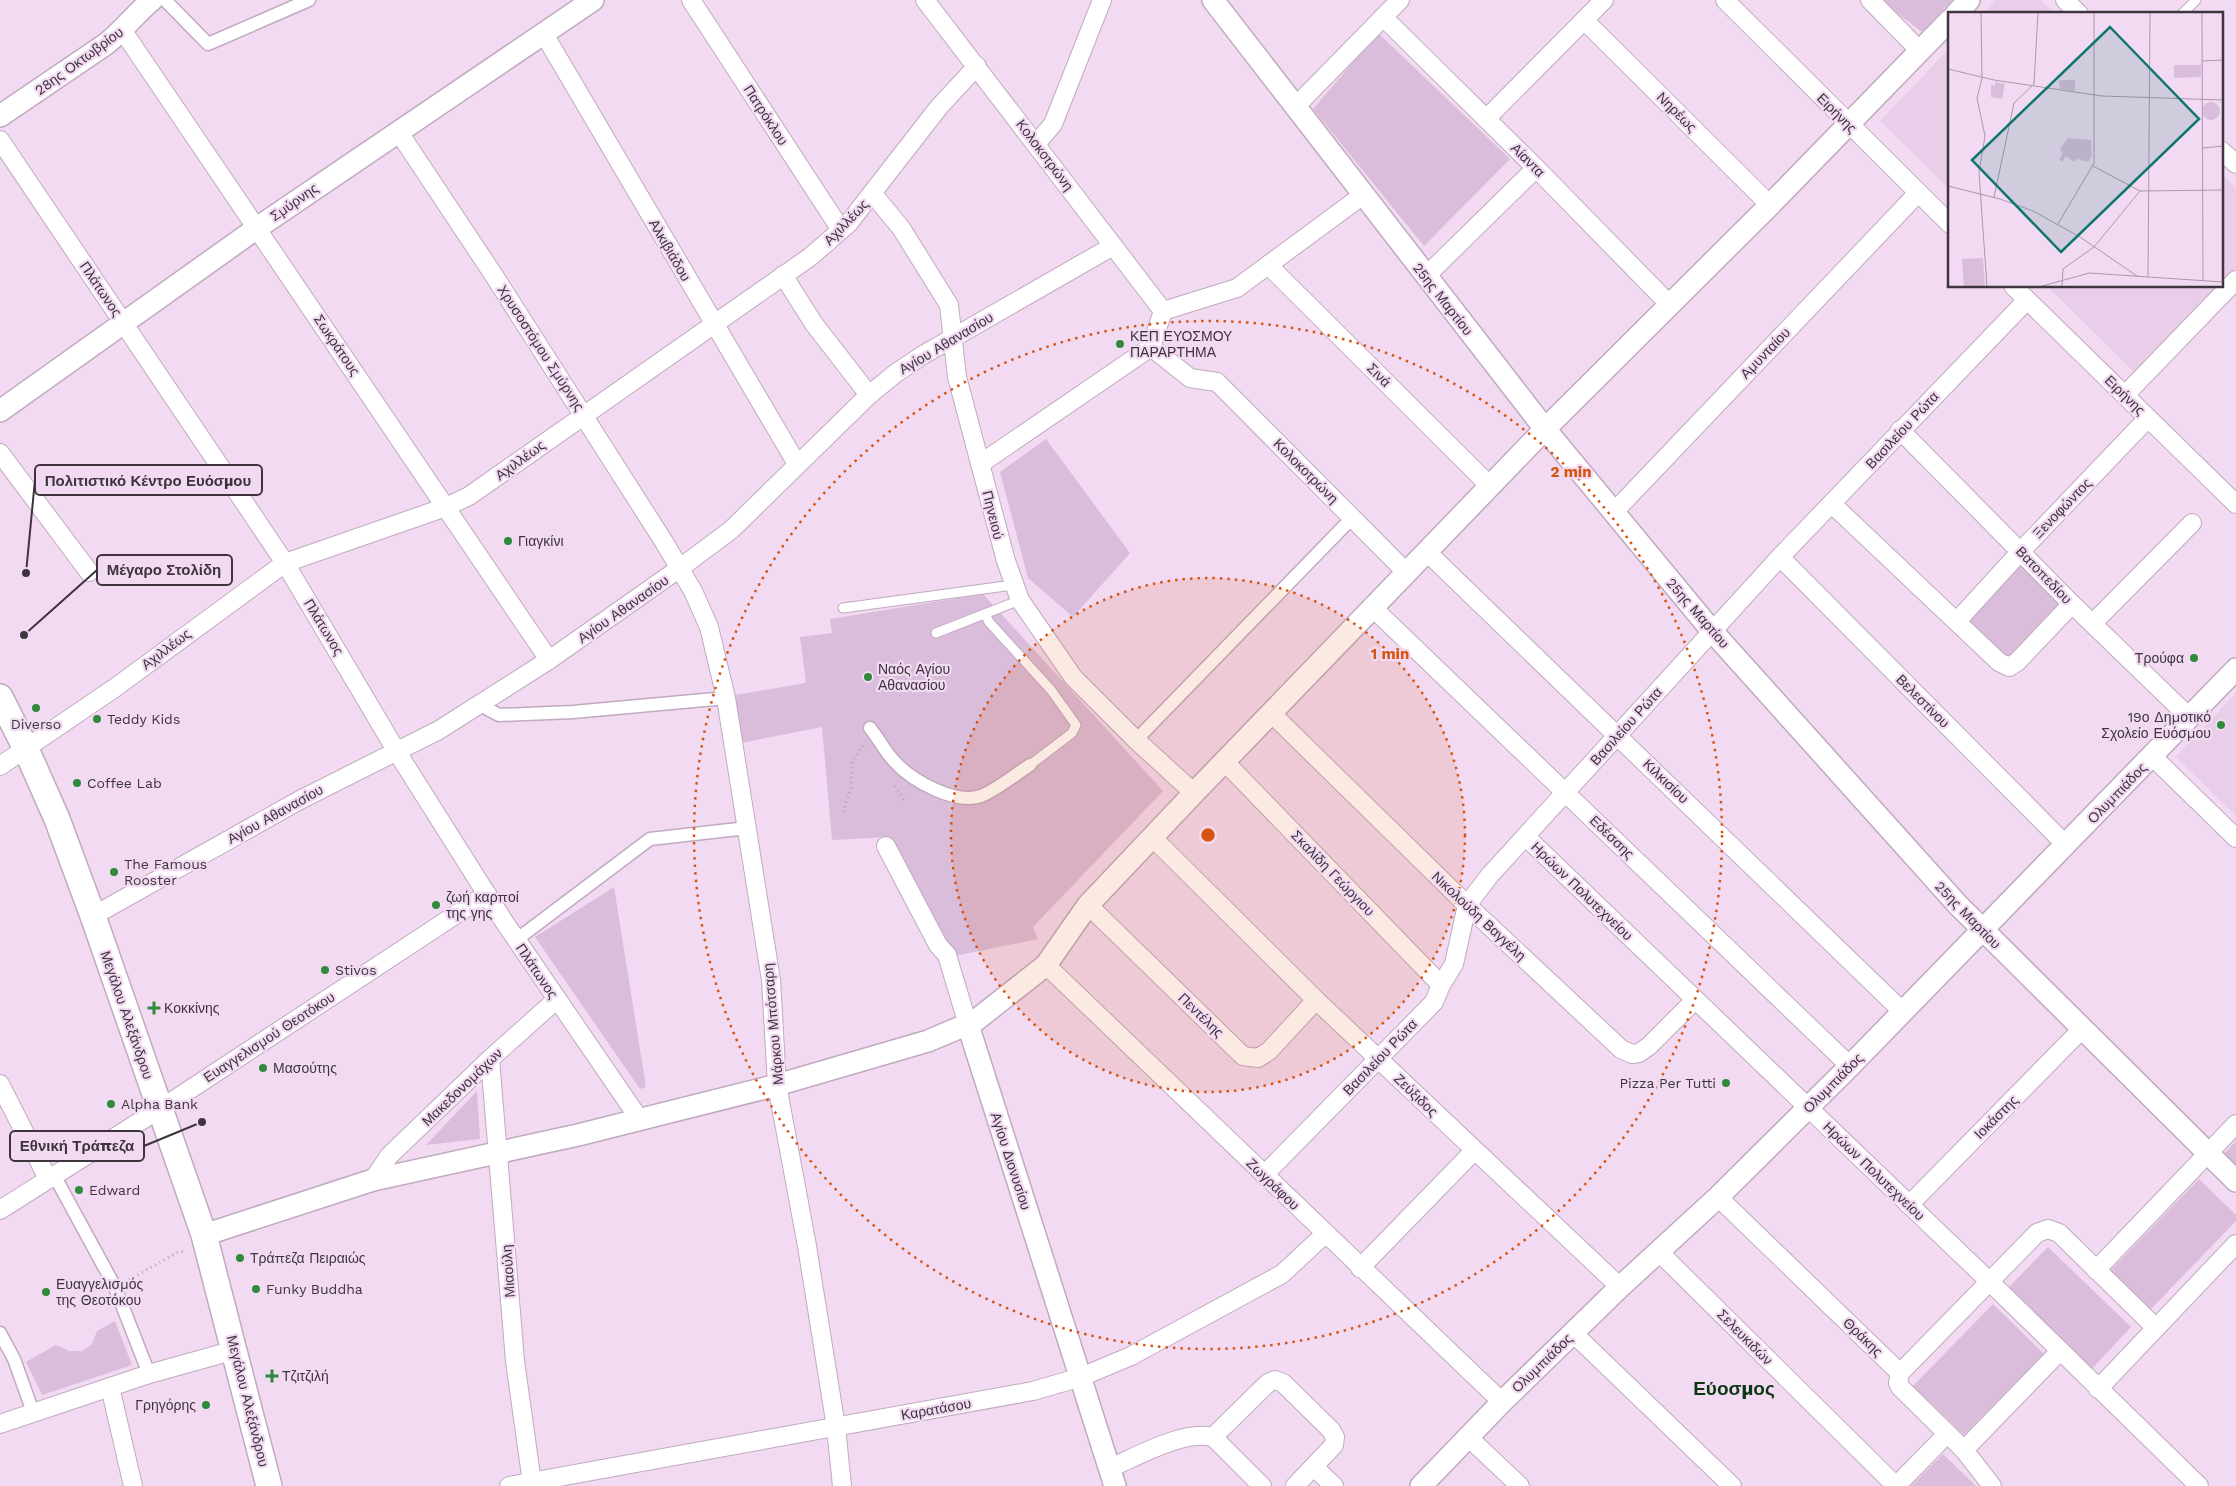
<svg xmlns="http://www.w3.org/2000/svg" width="2236" height="1486" font-family="'Work Sans',sans-serif">
<style>
.built{fill:#e9ceea}
.green{fill:#dabddb}
.lines{fill:none;stroke-linecap:round;stroke-linejoin:round}
.service-casing{stroke:#c0aac0;stroke-width:11}
.pedestrian-casing{stroke:#c0aac0;stroke-width:15}
.minor-casing{stroke:#c0aac0;stroke-width:20}
.tertiary-casing{stroke:#c0aac0;stroke-width:24}
.secondary-casing{stroke:#c0aac0;stroke-width:28}
.path{stroke:#b6a3b6;stroke-width:3;stroke-dasharray:1 4;stroke-linecap:butt}
.service{stroke:#fff;stroke-width:9}
.pedestrian{stroke:#fff;stroke-width:12}
.minor{stroke:#fff;stroke-width:18}
.tertiary{stroke:#fff;stroke-width:21}
.secondary{stroke:#fff;stroke-width:25}
.ring{fill:none;stroke:#d75511;stroke-width:2.5;stroke-dasharray:2.5 5}
.poi-dot{fill:#308a3b;stroke:#f2dbf2;stroke-width:2}
.labels{text-anchor:middle;stroke-width:4.5;stroke-linejoin:round;paint-order:stroke}
.street-label{font-size:14px;fill:#3d343d;stroke:#f2dbf2}
.poi-label{font-size:14px;fill:#3d343d;stroke:#f2dbf2;text-anchor:start}
.district-label{font-size:19px;font-weight:bold;fill:#0c3711;stroke:#f2dbf2}
.inset-road{fill:none;stroke:#aa98aa;stroke-width:1}
.view{fill:#0f766e;fill-opacity:0.15;stroke:#0f766e;stroke-width:2.5}
.inset-edge{fill:none;stroke:#3d343d;stroke-width:2.5}
.centre{fill:#d75511;stroke:#f2dbf2;stroke-width:2.5}
.ring-label{font-size:15px;text-anchor:middle;font-weight:bold;fill:#d75511;stroke:#f2dbf2;stroke-width:4.5;stroke-linejoin:round;paint-order:stroke}
.leader{fill:none;stroke:#3d343d;stroke-width:2}
.callout-dot{fill:#3d343d;stroke:#f2dbf2;stroke-width:2}
.callout{fill:#f2dbf2;stroke:#3d343d;stroke-width:2}
.callout-label{font-size:15px;text-anchor:middle;font-weight:bold;fill:#3d343d}
</style>
<rect width="100%" height="100%" fill="#f2dbf2"/>
<g class="built">
<polygon points="1996,0 2041,0 2055,14 1983,14"/>
<polygon points="1950,48 1950,190 1880,121"/>
<polygon points="2222,175 2236,188 2236,269 2222,283"/>
<polygon points="2047,286 2219,286 2135,373"/>
<polygon points="2236,693 2236,816 2176,757"/>
</g>
<g class="green">
<polygon points="1880,0 1952,0 1922,32"/>
<polygon points="1378,33 1510,159 1424,246 1313,109"/>
<polygon points="1046,439 1130,553 1073,617 1028,578 1000,472"/>
<polygon points="2021,564 2060,603 2005,660 1965,621"/>
<polygon points="983,594 1163,791 1033,927 1038,939 955,956 891,837 832,840 822,727 741,743 735,695 806,683 800,637 832,633 830,619"/>
<polygon points="614,887 646,1087 640,1089 535,937"/>
<polygon points="477,1091 480,1139 426,1145"/>
<polygon points="2236,1141 2236,1177 2218,1160"/>
<polygon points="2199,1179 2236,1215 2236,1221 2150,1310 2110,1271"/>
<polygon points="2048,1247 2131,1327 2088,1373 2004,1292"/>
<polygon points="1993,1304 2044,1354 1964,1435 1913,1386"/>
<polygon points="115,1321 132,1365 42,1395 26,1362 56,1345 69,1351 82,1351 92,1344 97,1331"/>
<polygon points="1943,1454 1976,1486 1911,1486"/>
</g>
<g class="lines">
<g class="service-casing">
<g id="service">
<polyline points="2182,14 2196,0"/>
<polyline points="843,608 1013,585"/>
<polyline points="985,614 989,622 1051,690 1076,725 1072,733 1030,765"/>
<polyline points="936,633 1020,600"/>
</g>
</g>
<g class="pedestrian-casing">
<g id="pedestrian">
<polyline points="165,0 208,44 309,0"/>
<polyline points="480,705 499,715 573,712 726,698"/>
<path d="M 870,728 C 879,739 885,752 895,762 C 912,781 956,805 981,796 C 996,790 1016,774 1030,765"/>
<polyline points="1136,740 1352,518"/>
<polyline points="516,940 650,839 747,828"/>
<polyline points="54,1175 115,1287 149,1374"/>
<polyline points="0,1333 14,1359 33,1412"/>
</g>
</g>
<g class="minor-casing">
<g id="minor">
<polyline points="691,0 841,230"/>
<polyline points="925,0 1163,311"/>
<polyline points="1725,0 1950,224"/>
<polyline points="1870,0 1920,51"/>
<polyline points="2065,0 2079,14"/>
<polyline points="1383,17 1536,168 1670,305"/>
<polyline points="1584,20 1770,205"/>
<polyline points="123,31 549,660"/>
<polyline points="544,34 797,464"/>
<polyline points="1296,106 1400,0"/>
<polyline points="1486,119 1604,0"/>
<polyline points="398,131 493,274 664,542 693,591 709,627 726,698 771,980 777,1085 807,1246 836,1427 842,1486"/>
<polyline points="0,140 285,563 397,752 503,920 640,1120"/>
<polyline points="1036,144 1053,124 1102,0"/>
<polyline points="2222,151 2236,164"/>
<polyline points="873,194 901,228 949,305 957,377 1006,561 1020,600 1073,677 1136,740 1194,793"/>
<polyline points="1268,265 1490,486"/>
<polyline points="783,275 814,324 869,395"/>
<polyline points="1426,276 1536,168"/>
<polyline points="2013,286 2236,504"/>
<polyline points="1151,347 1190,378 1217,382 1406,572"/>
<polyline points="2125,395 2236,280"/>
<polyline points="1900,430 2072,604 2190,718"/>
<polyline points="0,453 89,572"/>
<polyline points="980,464 1151,347 1163,311 1237,288 1363,195"/>
<polyline points="1832,504 1999,662 2009,667 2017,662 2072,604"/>
<polyline points="1613,513 1918,193"/>
<polyline points="1427,552 1903,1012"/>
<polyline points="1780,557 2066,845"/>
<polyline points="1373,608 1850,1066"/>
<polyline points="1957,621 2021,551 2148,418"/>
<polyline points="2093,623 2192,523"/>
<polyline points="1271,713 1467,905 1621,1049 1632,1054 1639,1053 1649,1046 1695,1000"/>
<polyline points="2152,756 2236,838"/>
<polyline points="1224,761 1441,985"/>
<polyline points="0,766 116,687 285,563 446,507 469,496 810,257 848,224 939,107 977,66"/>
<polyline points="1152,837 1316,1000 1620,1287"/>
<polyline points="1526,837 1990,1282 2199,1486"/>
<polyline points="886,846 938,945 947,955 968,1025"/>
<polyline points="1088,905 1243,1056 1258,1058 1269,1051 1316,1000"/>
<polyline points="93,916 298,801 439,730 549,660 680,568 731,530 869,395 896,373 923,355 1113,246"/>
<polyline points="1046,965 1502,1402"/>
<polyline points="490,1059 515,1361 532,1483"/>
<polyline points="0,1084 48,1179"/>
<polyline points="1264,1175 1434,1002 1441,985 1454,964 1467,905 1490,875 1780,557 2027,300"/>
<polyline points="373,1180 389,1156 490,1059 556,1000"/>
<polyline points="1718,1197 1900,1373"/>
<polyline points="1909,1205 2082,1029"/>
<polyline points="0,1210 177,1098 487,894"/>
<polyline points="1658,1251 1896,1486"/>
<polyline points="1360,1268 1474,1151"/>
<polyline points="2096,1270 2236,1124"/>
<polyline points="1573,1333 1732,1486"/>
<polyline points="110,1387 133,1486"/>
<polyline points="2098,1389 2236,1244"/>
<polyline points="0,1424 149,1374 235,1350"/>
<polyline points="1467,1436 1520,1486"/>
<polyline points="1964,1450 2060,1351"/>
<polyline points="1314,1467 1334,1486"/>
<path d="M 1110,1468 C 1138,1456 1183,1430 1213,1437"/>
<polyline points="509,1486 1033,1391 1081,1377 1131,1356 1282,1274 1325,1234"/>
<polyline points="1262,1486 1213,1437 1268,1383 1275,1380 1283,1383 1331,1430 1335,1437 1334,1445 1295,1486"/>
<polyline points="1896,1486 1947,1434"/>
<polyline points="1992,1486 1964,1450 1900,1387 1898,1383 1900,1373 2037,1233 2048,1229 2059,1233 2156,1328"/>
</g>
</g>
<g class="tertiary-casing">
<g id="tertiary">
<polyline points="1213,0 1545,429 1712,631 1958,905 2236,1181"/>
<polyline points="1956,14 1969,0"/>
<path d="M 0,116 L 106,44 C 123,31 135,14 152,0"/>
<polyline points="0,411 257,228 593,0"/>
<polyline points="968,1025 1115,1486"/>
<polyline points="204,1235 373,1180 578,1135 777,1085 928,1041 975,1021 1046,965 1088,905 1194,793 1545,429 1770,205 1950,20"/>
<polyline points="1421,1486 1502,1402 1620,1287 1718,1197 1850,1066 2236,669"/>
</g>
</g>
<g class="secondary-casing">
<polyline id="secondary" points="0,697 26,749 57,819 93,916 204,1235 269,1486"/>
</g>
<g class="path">
<polyline points="895,786 905,801"/>
<polyline points="843,812 851,788 852,762 863,746"/>
<polyline points="129,1280 176,1253 185,1251"/>
</g>
<use href="#service" class="service"/>
<use href="#pedestrian" class="pedestrian"/>
<use href="#minor" class="minor"/>
<use href="#tertiary" class="tertiary"/>
<use href="#secondary" class="secondary"/>
</g>
<circle cx="1208" cy="835" r="257" fill="#d75511" fill-opacity=".12"/>
<g class="ring">
<circle cx="1208" cy="835" r="257"/>
<circle cx="1208" cy="835" r="514"/>
</g>
<g class="poi-dot">
<circle cx="1120" cy="344" r="5"/>
<circle cx="508" cy="541" r="5"/>
<circle cx="2194" cy="658" r="5"/>
<circle cx="868" cy="677" r="5"/>
<circle cx="36" cy="708" r="5"/>
<circle cx="97" cy="719" r="5"/>
<circle cx="2221" cy="725" r="5"/>
<circle cx="77" cy="783" r="5"/>
<circle cx="114" cy="872" r="5"/>
<circle cx="436" cy="905" r="5"/>
<circle cx="325" cy="970" r="5"/>
<path d="M151.5 1000.5h5v5h5v5h-5v5h-5v-5h-5v-5h5z"/>
<circle cx="263" cy="1068" r="5"/>
<circle cx="1726" cy="1083" r="5"/>
<circle cx="111" cy="1104" r="5"/>
<circle cx="79" cy="1190" r="5"/>
<circle cx="240" cy="1258" r="5"/>
<circle cx="256" cy="1289" r="5"/>
<circle cx="46" cy="1292" r="5"/>
<path d="M269.5 1368.5h5v5h5v5h-5v5h-5v-5h-5v-5h5z"/>
<circle cx="206" cy="1405" r="5"/>
</g>
<g class="labels">
<g class="street-label">
<text transform="translate(79 61) rotate(-36)" y="5">28ης Οκτωβρίου</text>
<text transform="translate(1677 112) rotate(45)" y="5">Νηρέως</text>
<text transform="translate(1837 113) rotate(45)" y="5">Ειρήνης</text>
<text transform="translate(766 115) rotate(57)" y="5">Πατρόκλου</text>
<text transform="translate(1045 155) rotate(53)" y="5">Κολοκοτρώνη</text>
<text transform="translate(1528 160) rotate(45)" y="5">Αίαντα</text>
<text transform="translate(294 202) rotate(-35)" y="5">Σμύρνης</text>
<text transform="translate(846 222) rotate(-46)" y="5">Αχιλλέως</text>
<text transform="translate(670 250) rotate(60)" y="5">Αλκιβιάδου</text>
<text transform="translate(101 289) rotate(56)" y="5">Πλάτωνος</text>
<text transform="translate(1443 299) rotate(52)" y="5">25ης Μαρτίου</text>
<text transform="translate(946 343) rotate(-31)" y="5">Αγίου Αθανασίου</text>
<text transform="translate(337 345) rotate(56)" y="5">Σωκράτους</text>
<text transform="translate(541 348) rotate(57)" y="5">Χρυσοστόμου Σμύρνης</text>
<text transform="translate(1765 353) rotate(-46)" y="5">Αμυνταίου</text>
<text transform="translate(1379 375) rotate(45)" y="5">Σινά</text>
<text transform="translate(2125 395) rotate(44)" y="5">Ειρήνης</text>
<text transform="translate(1902 430) rotate(-47)" y="5">Βασιλείου Ρώτα</text>
<text transform="translate(520 460) rotate(-36)" y="5">Αχιλλέως</text>
<text transform="translate(1306 471) rotate(45)" y="5">Κολοκοτρώνη</text>
<text transform="translate(2062 508) rotate(-46)" y="5">Ξενοφώντος</text>
<text transform="translate(993 515) rotate(76)" y="5">Πηνειού</text>
<text transform="translate(2044 575) rotate(46)" y="5">Βατοπεδίου</text>
<text transform="translate(623 609) rotate(-35)" y="5">Αγίου Αθανασίου</text>
<text transform="translate(1698 613) rotate(49)" y="5">25ης Μαρτίου</text>
<text transform="translate(324 627) rotate(59)" y="5">Πλάτωνος</text>
<text transform="translate(166 649) rotate(-37)" y="5">Αχιλλέως</text>
<text transform="translate(1923 701) rotate(45)" y="5">Βελεστίνου</text>
<text transform="translate(1626 726) rotate(-48)" y="5">Βασιλείου Ρώτα</text>
<text transform="translate(1666 781) rotate(44)" y="5">Κιλκισίου</text>
<text transform="translate(2117 793) rotate(-46)" y="5">Ολυμπιάδος</text>
<text transform="translate(275 814) rotate(-29)" y="5">Αγίου Αθανασίου</text>
<text transform="translate(1612 837) rotate(44)" y="5">Εδέσσης</text>
<text transform="translate(1333 873) rotate(46)" y="5">Σκαλίδη Γεώργιου</text>
<text transform="translate(1582 891) rotate(44)" y="5">Ηρώων Πολυτεχνείου</text>
<text transform="translate(1968 915) rotate(46)" y="5">25ης Μαρτίου</text>
<text transform="translate(1479 916) rotate(43)" y="5">Νικολούδη Βαγγέλη</text>
<text transform="translate(537 971) rotate(56)" y="5">Πλάτωνος</text>
<text transform="translate(127 1015) rotate(71)" y="5">Μεγάλου Αλεξάνδρου</text>
<text transform="translate(1201 1015) rotate(44)" y="5">Πεντέλης</text>
<text transform="translate(773 1024) rotate(-95)" y="5">Μάρκου Μπότσαρη</text>
<text transform="translate(269 1037) rotate(-33)" y="5">Ευαγγελισμού Θεοτόκου</text>
<text transform="translate(1380 1057) rotate(-46)" y="5">Βασιλείου Ρώτα</text>
<text transform="translate(1833 1083) rotate(-45)" y="5">Ολυμπιάδος</text>
<text transform="translate(462 1087) rotate(-44)" y="5">Μακεδονομάχων</text>
<text transform="translate(1416 1095) rotate(44)" y="5">Ζεύξιδος</text>
<text transform="translate(1996 1117) rotate(-45)" y="5">Ιοκάστης</text>
<text transform="translate(1011 1161) rotate(72)" y="5">Αγίου Διονυσίου</text>
<text transform="translate(1874 1171) rotate(44)" y="5">Ηρώων Πολυτεχνείου</text>
<text transform="translate(1273 1184) rotate(44)" y="5">Ζωγράφου</text>
<text transform="translate(508 1271) rotate(-94)" y="5">Μιαούλη</text>
<text transform="translate(1745 1337) rotate(45)" y="5">Σελευκιδών</text>
<text transform="translate(1863 1337) rotate(44)" y="5">Θράκης</text>
<text transform="translate(1542 1363) rotate(-44)" y="5">Ολυμπιάδος</text>
<text transform="translate(248 1401) rotate(76)" y="5">Μεγάλου Αλεξάνδρου</text>
<text transform="translate(936 1409) rotate(-10)" y="5">Καρατάσου</text>
</g>
<g class="poi-label">
<text x="1130" y="341">ΚΕΠ ΕΥΟΣΜΟΥ<tspan x="1130" dy="16">ΠΑΡΑΡΤΗΜΑ</tspan></text>
<text x="518" y="546">Γιαγκίνι</text>
<text x="2184" y="663" text-anchor="end">Τρούφα</text>
<text x="878" y="674">Ναός Αγίου<tspan x="878" dy="16">Αθανασίου</tspan></text>
<text x="2211" y="722" text-anchor="end">19ο Δημοτικό<tspan x="2211" dy="16">Σχολείο Ευόσμου</tspan></text>
<text x="107" y="724">Teddy Kids</text>
<text x="36" y="729" text-anchor="middle">Diverso</text>
<text x="87" y="788">Coffee Lab</text>
<text x="124" y="869">The Famous<tspan x="124" dy="16">Rooster</tspan></text>
<text x="446" y="902">ζωή καρποί<tspan x="446" dy="16">της γης</tspan></text>
<text x="335" y="975">Stivos</text>
<text x="164" y="1013">Κοκκίνης</text>
<text x="273" y="1073">Μασούτης</text>
<text x="1716" y="1088" text-anchor="end">Pizza Per Tutti</text>
<text x="121" y="1109">Alpha Bank</text>
<text x="89" y="1195">Edward</text>
<text x="250" y="1263">Τράπεζα Πειραιώς</text>
<text x="56" y="1289">Ευαγγελισμός<tspan x="56" dy="16">της Θεοτόκου</tspan></text>
<text x="266" y="1294">Funky Buddha</text>
<text x="282" y="1381">Τζιτζιλή</text>
<text x="196" y="1410" text-anchor="end">Γρηγόρης</text>
</g>
<g class="district-label">
<text x="1734" y="1395">Εύοσμος</text>
</g>
</g>
<g transform="translate(1948 12)">
<rect width="275" height="275" fill="#f2dbf2"/>
<path d="M 226,53 L 253,53 L 253,65 L 226,66 ZM 111,68 L 127,68 L 127,79 L 112,77 ZM 47,70 L 57,72 L 54,87 L 43,85 L 43,72 L 47,75 ZM254 99a9 9 0 1 1 18 0a9 9 0 1 1-18 0ZM 120,126 L 143,128 L 144,144 L 140,150 L 129,147 L 126,150 L 118,144 L 114,150 L 111,147 L 115,142 L 112,137 ZM 35,246 L 37,275 L 16,275 L 14,247 Z" fill="#dabddb"/>
<path class="inset-road" d="M 33,0 L 34,66 L 29,86 L 37,124 L 31,160 L 39,275M 254,0 L 255,269M 255,49 L 275,48M 0,57 L 46,68 L 154,84 L 275,88M 255,136 L 275,134M 145,154 L 192,179M 0,174 L 52,187 L 85,199 L 132,225 L 189,264M 192,179 L 275,178M 46,185 L 66,91 L 86,72 L 90,0M 110,212 L 146,151 L 146,0M 146,235 L 192,179M 200,265 L 202,0M 91,275 L 141,261 L 275,270M 114,275 L 115,257 L 146,235"/>
<path class="view" d="M 162,15 L 251,107 L 113,240 L 24,148 Z"/>
<rect width="275" height="275" class="inset-edge"/>
</g>
<circle cx="1208" cy="835" r="8" class="centre"/>
<g class="ring-label">
<text x="1571" y="477">2 min</text>
<text x="1390" y="659">1 min</text>
</g>
<path class="leader" d="M26 573L35 480M24 635L97 570M202 1122L144 1146"/>
<g class="callout-dot">
<circle cx="26" cy="573" r="5"/>
<circle cx="24" cy="635" r="5"/>
<circle cx="202" cy="1122" r="5"/>
</g>
<g class="callout">
<rect x="35" y="465" width="227" height="30" rx="5"/>
<rect x="97" y="555" width="135" height="30" rx="5"/>
<rect x="10" y="1131" width="134" height="30" rx="5"/>
</g>
<g class="callout-label">
<text x="148" y="486">Πολιτιστικό Κέντρο Ευόσμου</text>
<text x="164" y="575">Μέγαρο Στολίδη</text>
<text x="77" y="1151">Εθνική Τράπεζα</text>
</g>
</svg>
